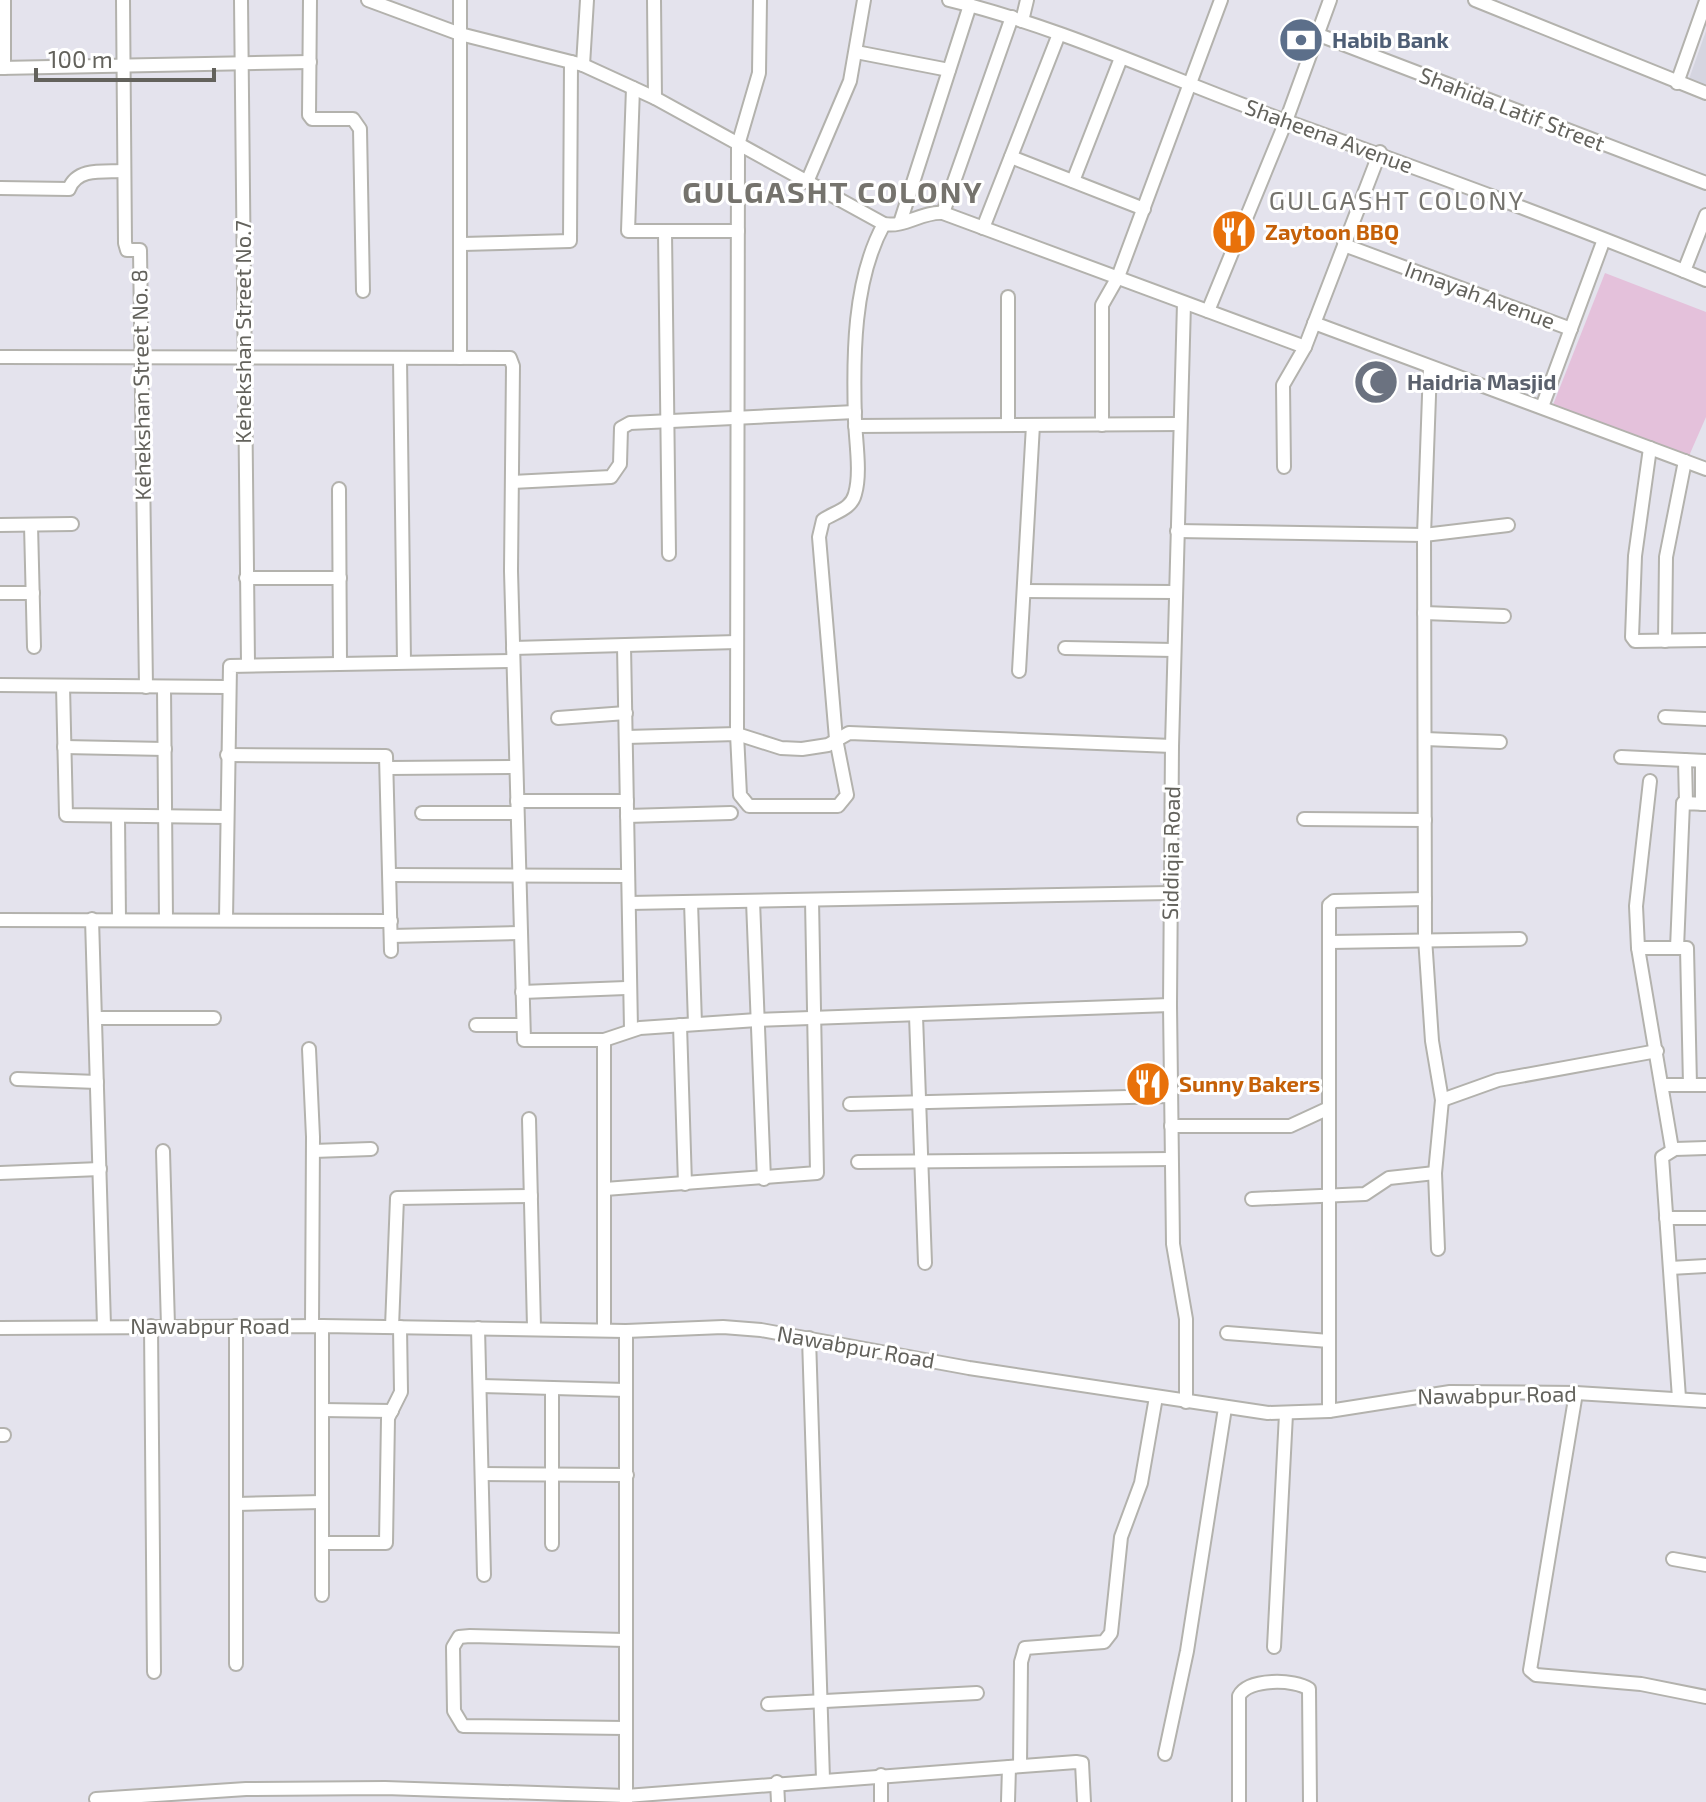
<svg xmlns="http://www.w3.org/2000/svg" width="1706" height="1802" font-family="'Exo 2',sans-serif">
<style>
.education{fill:#d5d5e0}
.green{fill:#e4c1db}
.lines{fill:none;stroke-linecap:round;stroke-linejoin:round}
.minor-casing{stroke:#b3b2ad;stroke-width:16}
.minor{stroke:#fff;stroke-width:12}
.labels{text-anchor:middle;stroke-width:6;stroke-linejoin:round;paint-order:stroke}
.service-label{font-size:22px;font-weight:bold;fill:#4e5e75;stroke:#fff;text-anchor:start}
.street-label{font-size:22px;fill:#63625c;stroke:#fff}
.food-label{font-size:22px;font-weight:bold;fill:#c56008;stroke:#fff;text-anchor:start}
.worship-label{font-size:22px;font-weight:bold;fill:#5b616d;stroke:#fff;text-anchor:start}
.quarter-label{font-size:26px;letter-spacing:2px;fill:#75736d;stroke:#fff}
.district-label{font-size:30px;font-weight:bold;letter-spacing:2px;fill:#75736d;stroke:#fff}
</style>
<rect width="100%" height="100%" fill="#e4e3ed"/>
<polygon class="education" points="1706,31 1706,85 1689,79"/>
<polygon class="green" points="1605,273 1706,312 1706,417 1685,465 1549,415"/>
<g class="lines">
<g class="minor-casing">
<g id="minor">
<polyline points="123,0 125,243 127,250 140,250 146,687"/>
<polyline points="241,0 248,664"/>
<polyline points="310,0 309,115 312,119 353,119 360,129 363,291"/>
<path d="M 368,0 L 460,34 L 583,65 L 655,98 L 884,224 C 904,228 923,211 943,213 L 1305,347"/>
<polyline points="654,0 655,98"/>
<path d="M 760,0 L 759,73 L 738,145 L 737,734 L 740,795 L 749,806 L 838,806 L 847,795 L 836,739 L 819,537 L 823,520 C 834,512 851,510 855,494 C 861,474 856,443 855,421 C 853,357 853,280 884,224"/>
<path d="M 949,0 C 1065,28 1174,81 1286,121 C 1427,172 1568,223 1706,280"/>
<polyline points="1475,0 1706,93"/>
<polyline points="1022,21 1027,0"/>
<polyline points="1319,35 1706,183"/>
<polyline points="856,52 949,70"/>
<polyline points="583,65 587,0"/>
<polyline points="0,68 310,62"/>
<polyline points="4,68 4,0"/>
<polyline points="1677,83 1706,1"/>
<polyline points="633,88 628,231 738,231"/>
<polyline points="1011,157 1144,209"/>
<polyline points="1073,181 1121,58"/>
<polyline points="807,182 850,81 864,0"/>
<path d="M 0,188 L 69,189 C 77,167 105,172 124,171"/>
<polyline points="943,213 1012,17"/>
<polyline points="900,223 970,5"/>
<polyline points="983,228 1059,34"/>
<polyline points="665,232 669,554"/>
<polyline points="463,244 570,241 571,62"/>
<polyline points="1344,245 1571,329"/>
<polyline points="1684,271 1706,215"/>
<polyline points="1008,297 1008,425"/>
<polyline points="1184,303 1172,746 1170,1005 1173,1244 1186,1319 1186,1402"/>
<polyline points="1208,311 1286,121 1330,0"/>
<polyline points="1314,323 1706,469"/>
<polyline points="0,357 510,358 513,366 511,571 524,1040 604,1040 640,1028 757,1020 1170,1005"/>
<polyline points="400,358 404,662"/>
<polyline points="460,358 460,0"/>
<polyline points="1430,368 1424,535 1425,938 1432,1041 1442,1100 1435,1173 1438,1249"/>
<polyline points="1542,407 1603,242"/>
<polyline points="1102,425 1102,305 1118,277 1221,0"/>
<polyline points="855,426 1180,424"/>
<polyline points="1650,448 1635,556 1632,637 1635,641 1706,640"/>
<polyline points="1284,467 1283,385 1305,347 1380,152"/>
<polyline points="512,482 611,477 620,464 621,428 630,423 855,412"/>
<polyline points="339,489 340,663"/>
<polyline points="0,525 72,524"/>
<polyline points="31,525 34,647"/>
<polyline points="1177,531 1424,535 1508,525"/>
<polyline points="246,578 340,578"/>
<polyline points="1024,591 1175,592"/>
<polyline points="0,593 33,593"/>
<polyline points="1424,613 1504,616"/>
<polyline points="1665,641 1666,557 1685,461"/>
<polyline points="624,646 631,1029"/>
<polyline points="513,648 737,642"/>
<polyline points="1065,648 1174,650"/>
<polyline points="1019,671 1033,425"/>
<polyline points="0,685 227,687"/>
<polyline points="63,686 66,815 226,817"/>
<polyline points="164,687 166,919"/>
<polyline points="1665,717 1706,719"/>
<polyline points="558,718 626,713"/>
<polyline points="626,737 737,734 781,748 802,749 828,745 849,733 1172,746"/>
<polyline points="1425,739 1500,742"/>
<polyline points="64,747 165,749"/>
<polyline points="227,755 386,756 391,951"/>
<polyline points="1621,757 1706,761"/>
<polyline points="1685,760 1686,803"/>
<polyline points="389,768 516,767"/>
<polyline points="1650,781 1636,906 1638,948 1672,1149"/>
<polyline points="517,801 627,801"/>
<polyline points="1702,804 1702,761"/>
<polyline points="422,813 517,813"/>
<polyline points="118,816 119,920"/>
<polyline points="627,816 731,813"/>
<polyline points="1304,819 1425,820"/>
<polyline points="391,875 628,876"/>
<polyline points="753,901 764,1179"/>
<polyline points="691,902 695,1024"/>
<polyline points="629,903 1170,893"/>
<polyline points="92,919 104,1326"/>
<polyline points="226,919 230,666 513,661"/>
<polyline points="0,920 391,921"/>
<polyline points="391,936 521,933"/>
<polyline points="1330,942 1520,939"/>
<polyline points="1638,948 1687,948 1690,1085"/>
<polyline points="1677,948 1683,803 1706,804"/>
<polyline points="522,992 626,988"/>
<polyline points="916,1016 925,1263"/>
<polyline points="95,1018 214,1018"/>
<polyline points="476,1025 522,1025"/>
<polyline points="680,1025 685,1184"/>
<polyline points="604,1040 604,1329"/>
<polyline points="309,1049 313,1137 312,1326"/>
<polyline points="17,1079 97,1082"/>
<polyline points="1664,1085 1706,1085"/>
<polyline points="1442,1100 1498,1080 1657,1051"/>
<polyline points="850,1104 1170,1096"/>
<polyline points="529,1119 534,1327"/>
<polyline points="1171,1126 1290,1126 1329,1108"/>
<polyline points="163,1151 168,1326"/>
<polyline points="313,1151 371,1149"/>
<polyline points="858,1162 1171,1159"/>
<polyline points="0,1173 100,1169"/>
<polyline points="605,1189 817,1173 812,900"/>
<polyline points="1252,1199 1365,1194 1389,1178 1435,1173"/>
<polyline points="1666,1218 1706,1218"/>
<polyline points="1670,1268 1706,1266"/>
<polyline points="151,1326 154,1672"/>
<polyline points="322,1326 322,1595"/>
<polyline points="392,1327 397,1198 531,1196"/>
<polyline points="0,1328 322,1326 626,1331 723,1327 761,1330 969,1368 1268,1413 1329,1411 1450,1392 1576,1393 1706,1401"/>
<polyline points="478,1328 484,1575"/>
<polyline points="1227,1333 1329,1341"/>
<polyline points="809,1338 823,1779"/>
<polyline points="481,1386 626,1390"/>
<polyline points="1576,1393 1530,1670 1536,1675 1641,1684 1706,1697"/>
<polyline points="1679,1398 1662,1157 1675,1149 1706,1148"/>
<polyline points="322,1410 392,1411"/>
<polyline points="1329,1411 1329,905 1334,901 1425,899"/>
<polyline points="0,1435 4,1435"/>
<polyline points="482,1474 627,1475"/>
<polyline points="236,1504 322,1502"/>
<polyline points="322,1543 386,1543 388,1418 401,1392 400,1327"/>
<polyline points="552,1544 552,1388"/>
<polyline points="1673,1559 1706,1565"/>
<polyline points="625,1640 470,1636 459,1637 453,1647 454,1711 463,1726 625,1728"/>
<polyline points="1274,1647 1286,1414"/>
<polyline points="236,1664 236,1326"/>
<polyline points="768,1704 977,1693"/>
<polyline points="1165,1754 1187,1651 1225,1408"/>
<polyline points="1020,1766 1021,1662 1025,1648 1104,1642 1111,1633 1121,1537 1141,1483 1156,1397"/>
<polyline points="881,1775 881,1802"/>
<polyline points="777,1782 778,1802"/>
<polyline points="96,1799 246,1789 385,1788 626,1796 1076,1762 1082,1763 1084,1802"/>
<polyline points="626,1802 626,1331"/>
<polyline points="1008,1802 1009,1767"/>
<path d="M 1239,1802 L 1239,1696 C 1248,1678 1295,1679 1309,1689 L 1310,1802"/>
</g>
</g>
<use href="#minor" class="minor"/>
</g>
<defs>
<g id="bank-disc" transform="scale(2.3)"><circle r="9.5" fill="#5c6f8a" stroke="#fff"/><path d="M-6-4H6V4H-6ZM0-2.3a2.3 2.3 0 1 0 0 4.6a2.3 2.3 0 1 0 0-4.6Z" fill="#fff"/></g>
<g id="restaurant-disc" transform="scale(2.3)"><circle r="9.5" fill="#e8710a" stroke="#fff"/><path d="M-5-6h1v4h1v-4h1v4h1v-4h1v5L-1.5 .5V6h-2V.5L-5-1ZM5-6V6H3V1.5H1.5Q1.5-4 5-6Z" fill="#fff"/></g>
<g id="mosque-disc" transform="scale(2.3)"><circle r="9.5" fill="#6b7280" stroke="#fff"/><path d="M3.5-4.9A6 6 0 1 0 3.5 4.9A5 5 0 1 1 3.5-4.9Z" fill="#fff"/></g>
</defs>
<g fill-rule="evenodd">
<use href="#bank-disc" x="1301" y="40"/>
<use href="#restaurant-disc" x="1234" y="232"/>
<use href="#mosque-disc" x="1376" y="382"/>
<use href="#restaurant-disc" x="1148" y="1084"/>
</g>
<g class="labels">
<g class="service-label">
<text x="1332" y="48">Habib Bank</text>
</g>
<g class="street-label">
<text transform="translate(1512 109) rotate(21)" y="8">Shahida Latif Street</text>
<text transform="translate(1329 136) rotate(20)" y="8">Shaheena Avenue</text>
<text transform="translate(1480 295) rotate(20)" y="8">Innayah Avenue</text>
<text transform="translate(243 332) rotate(-90)" y="8">Kehekshan Street No.7</text>
<text transform="translate(141 385) rotate(-91)" y="8">Kehekshan Street No. 8</text>
<text transform="translate(1171 853) rotate(-89)" y="8">Siddiqia Road</text>
<text x="210" y="1334">Nawabpur Road</text>
<text transform="translate(856 1347) rotate(10)" y="8">Nawabpur Road</text>
<text transform="translate(1497 1395) rotate(-1)" y="8">Nawabpur Road</text>
</g>
<g class="food-label">
<text x="1265" y="240">Zaytoon BBQ</text>
<text x="1179" y="1092">Sunny Bakers</text>
</g>
<g class="worship-label">
<text x="1407" y="390">Haidria Masjid</text>
</g>
<g class="quarter-label">
<text x="1397" y="210">GULGASHT COLONY</text>
</g>
<g class="district-label">
<text x="833" y="203">GULGASHT COLONY</text>
</g>
</g>
<path d="M36 68v12h178v-12" fill="none" stroke="#63625c" stroke-width="4"/>
<text x="48" y="68" font-size="24" fill="#63625c" stroke="#ffffff" stroke-width="6" paint-order="stroke">100 m</text>
</svg>
